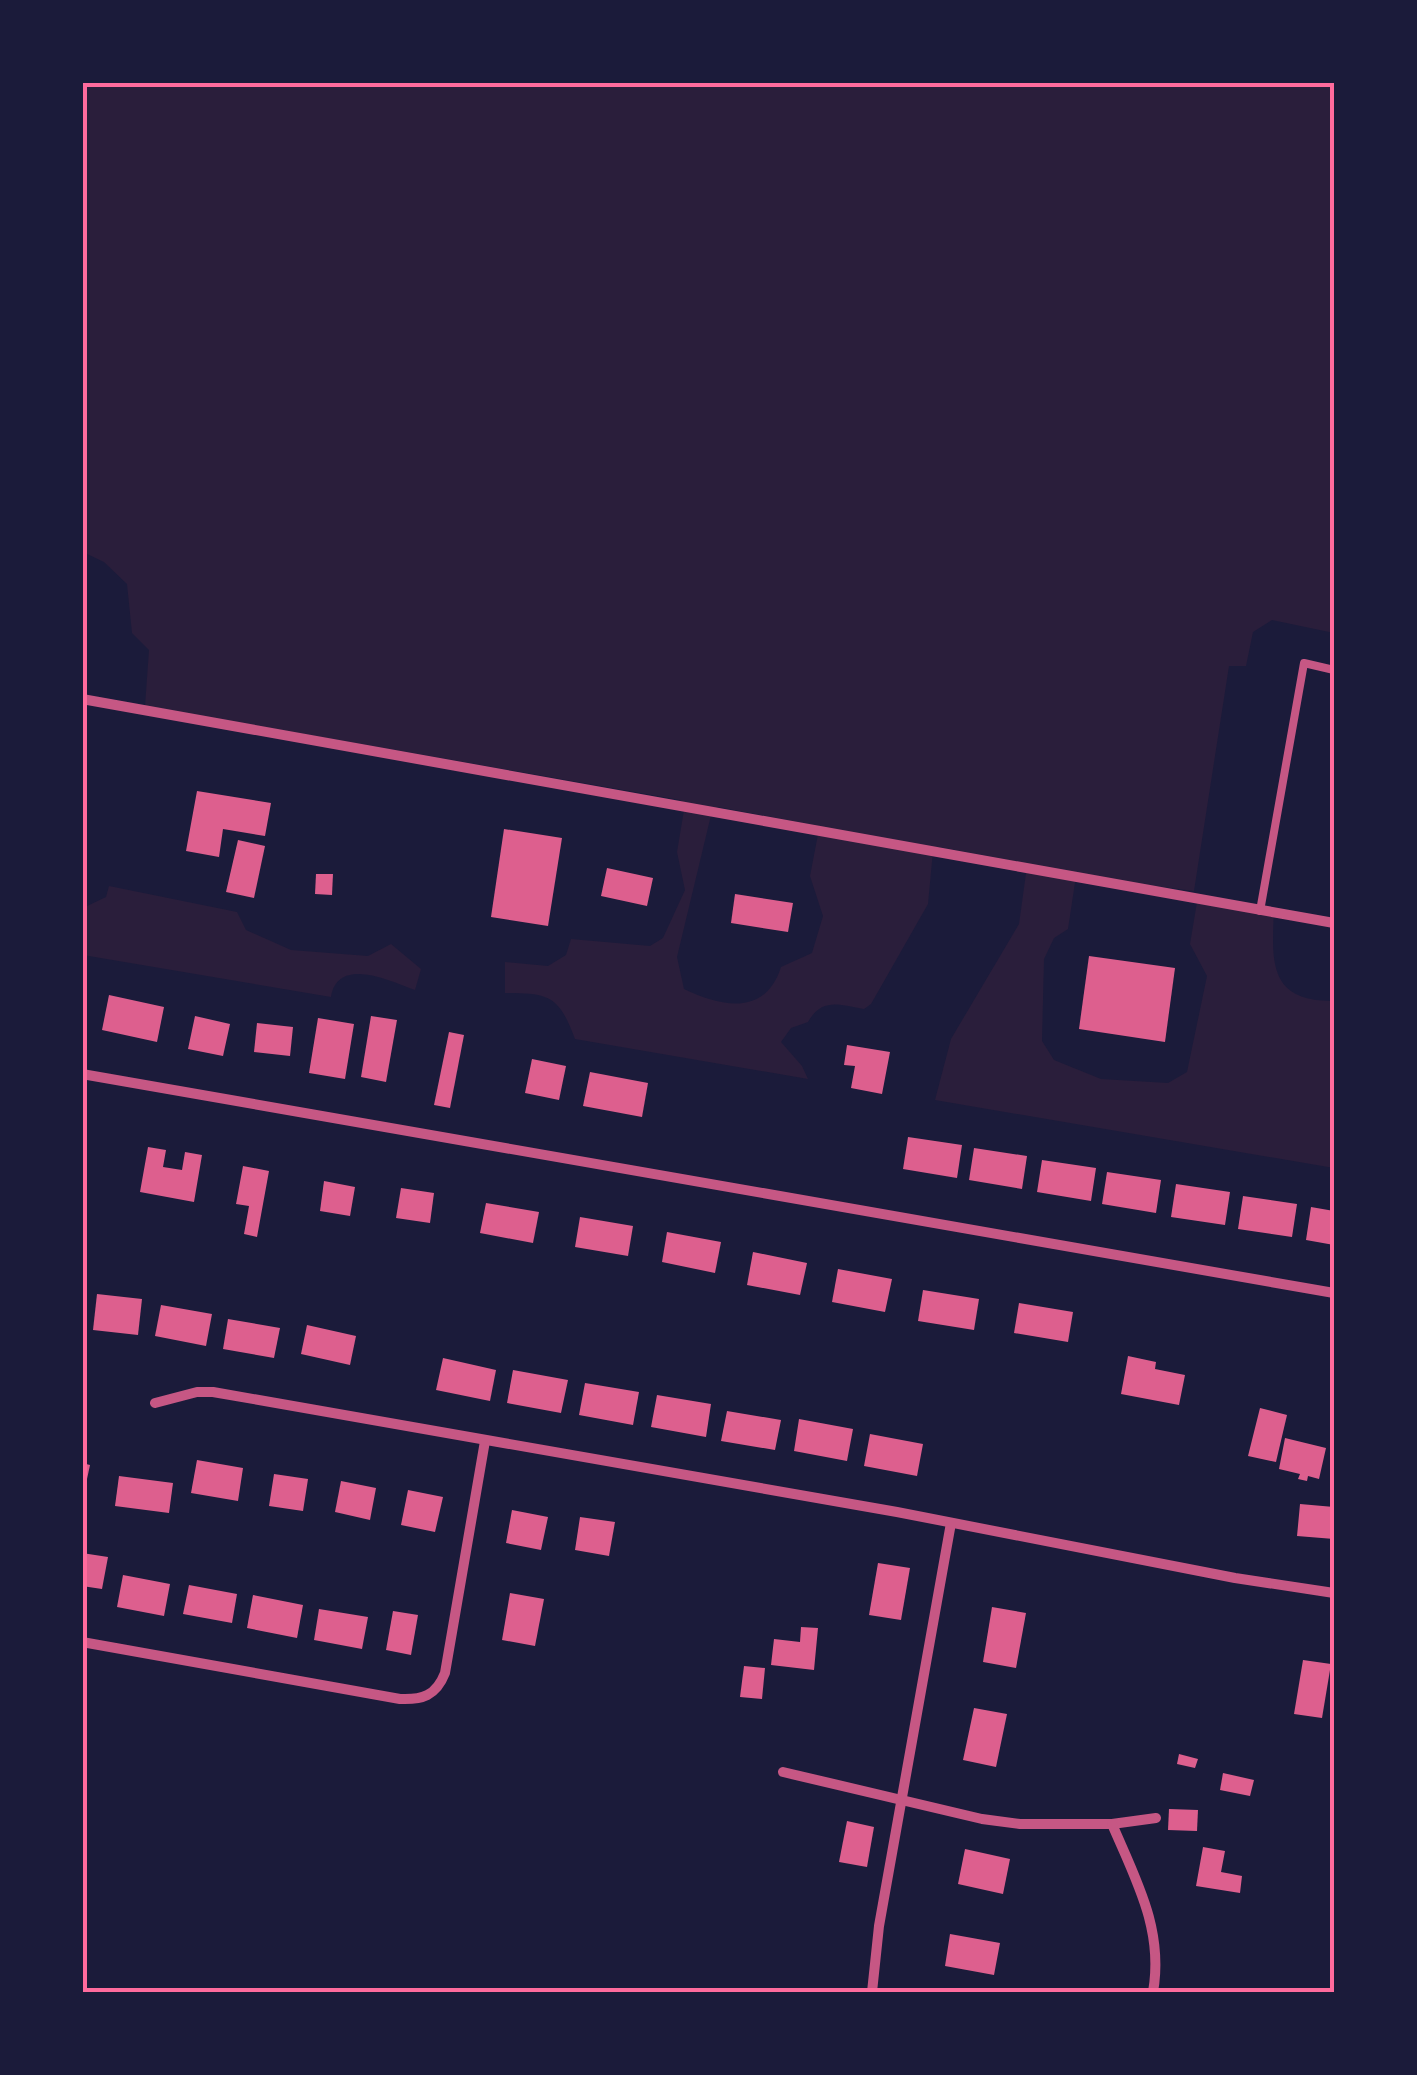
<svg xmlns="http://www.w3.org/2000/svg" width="1417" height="2075" font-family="'DM Sans',sans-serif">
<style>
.green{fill:#2a1e3b;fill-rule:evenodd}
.building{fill:#dd5f8e}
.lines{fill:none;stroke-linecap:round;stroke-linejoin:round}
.service{stroke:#c65784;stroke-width:8}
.minor{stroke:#c65784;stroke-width:10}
.neatline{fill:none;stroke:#ff6b9d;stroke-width:4}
</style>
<rect width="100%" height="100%" fill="#1b1b3a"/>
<g class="green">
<path d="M 83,83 L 1334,83 L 1334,633 L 1272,620 L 1253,632 L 1246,666 L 1229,666 L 1194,891 L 1076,876 L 1068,929 L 1054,938 L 1044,959 L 1042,1041 L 1054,1060 L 1101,1079 L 1168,1083 L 1187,1072 L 1207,976 L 1190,944 L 1198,896 L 1274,908 C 1272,960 1267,1002 1334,1001 L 1334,1168 L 935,1100 L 951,1039 L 1019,924 L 1027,866 L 1019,862 L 939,847 L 933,851 L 928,904 L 871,1004 L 864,1009 C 840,1005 822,997 808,1022 L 791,1028 L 781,1042 L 802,1066 L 808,1079 L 575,1039 C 559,996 550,993 505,993 L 505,962 L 548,966 L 566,955 L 571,939 L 650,946 L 663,938 L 685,890 L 677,852 L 685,804 L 680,800 L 145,706 L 149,650 L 132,633 L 127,584 L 104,562 L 83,552 ZM 718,807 L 814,825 L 819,829 L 810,876 L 823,916 L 812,953 L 781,967 C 766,1015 723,1008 684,989 L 677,957 L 712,811 Z"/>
<path d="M 109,886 L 237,912 L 246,930 L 291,950 L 368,956 L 391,944 L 421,969 L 415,990 C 392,982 338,955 331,997 L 83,955 L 83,908 L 106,897 Z"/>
</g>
<g class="building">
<polygon points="197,791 271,803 265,836 223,829 219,857 186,851"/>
<polygon points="504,829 562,838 548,926 491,917"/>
<polygon points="238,840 265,846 254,898 226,892"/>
<polygon points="607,868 653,878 647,906 601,896"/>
<polygon points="316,874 333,874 332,895 315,894"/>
<polygon points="735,894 793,903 788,932 731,923"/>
<polygon points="1089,956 1175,968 1165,1042 1079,1029"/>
<polygon points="109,995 164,1007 157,1042 102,1030"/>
<polygon points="195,1016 230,1024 223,1056 188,1049"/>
<polygon points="371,1016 397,1020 386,1082 361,1077"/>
<polygon points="318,1018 354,1024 345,1079 309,1073"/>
<polygon points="257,1023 293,1027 290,1056 254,1052"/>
<polygon points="449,1032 464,1035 450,1108 434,1105"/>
<polygon points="847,1045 890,1052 882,1094 851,1088 855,1066 844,1065"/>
<polygon points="532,1059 566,1066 559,1100 525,1093"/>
<polygon points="590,1072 648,1083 642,1117 583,1106"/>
<polygon points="908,1137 962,1145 957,1178 903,1169"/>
<polygon points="148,1147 166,1150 163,1167 182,1170 185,1152 202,1155 194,1202 140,1192"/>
<polygon points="974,1148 1027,1156 1022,1189 969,1180"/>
<polygon points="1042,1160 1096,1168 1091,1201 1037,1192"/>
<polygon points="243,1166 269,1171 257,1237 244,1234 249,1206 236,1204"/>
<polygon points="1107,1172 1161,1180 1156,1213 1102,1204"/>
<polygon points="324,1181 355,1187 350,1216 320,1211"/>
<polygon points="1176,1184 1230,1192 1225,1225 1171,1217"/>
<polygon points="401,1188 434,1193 430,1223 396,1218"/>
<polygon points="1243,1196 1297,1204 1292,1237 1238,1229"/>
<polygon points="486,1203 539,1212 533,1243 480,1233"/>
<polygon points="1311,1207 1334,1211 1334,1245 1306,1240"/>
<polygon points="580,1217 633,1226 628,1256 575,1247"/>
<polygon points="667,1232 721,1242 715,1273 662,1262"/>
<polygon points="753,1252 807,1263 800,1295 747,1285"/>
<polygon points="838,1269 892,1279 885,1312 832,1302"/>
<polygon points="923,1290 979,1299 974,1330 918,1321"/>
<polygon points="97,1294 142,1299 138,1335 93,1330"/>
<polygon points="1019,1303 1073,1312 1068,1342 1014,1333"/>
<polygon points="161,1305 212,1314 206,1346 155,1336"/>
<polygon points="228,1319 280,1328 274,1358 223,1349"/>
<polygon points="307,1325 356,1336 350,1365 301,1354"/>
<polygon points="1128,1356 1156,1362 1155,1369 1185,1375 1179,1405 1121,1394"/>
<polygon points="443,1358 496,1370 490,1401 436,1390"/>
<polygon points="513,1370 568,1380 561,1413 507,1403"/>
<polygon points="585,1383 639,1392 633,1425 579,1415"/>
<polygon points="657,1395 711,1404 706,1437 651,1427"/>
<polygon points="1260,1408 1287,1415 1276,1462 1248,1456"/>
<polygon points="727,1411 781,1420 775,1450 721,1441"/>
<polygon points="799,1419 853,1429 847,1461 794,1451"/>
<polygon points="870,1434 923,1444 917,1476 864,1466"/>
<polygon points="1285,1438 1326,1448 1319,1479 1308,1476 1307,1481 1298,1479 1300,1474 1279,1469"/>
<polygon points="197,1460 243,1468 238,1501 191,1493"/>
<polygon points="82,1463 90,1465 84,1493 82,1493"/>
<polygon points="274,1474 308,1479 303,1511 269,1506"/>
<polygon points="119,1476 173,1483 169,1513 115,1506"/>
<polygon points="341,1481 376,1488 370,1520 335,1512"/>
<polygon points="408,1490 443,1497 435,1532 401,1525"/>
<polygon points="1300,1504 1334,1507 1334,1539 1297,1536"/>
<polygon points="512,1510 548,1517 541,1550 506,1543"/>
<polygon points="580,1517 615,1522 609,1556 575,1550"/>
<polygon points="82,1553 108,1557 102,1589 82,1586"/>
<polygon points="878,1563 910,1568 901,1620 869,1615"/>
<polygon points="123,1575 170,1584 164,1616 117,1607"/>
<polygon points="189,1585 237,1594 232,1623 183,1614"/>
<polygon points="510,1593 544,1599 535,1646 502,1640"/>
<polygon points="253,1595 303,1605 297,1638 247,1628"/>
<polygon points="992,1607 1026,1613 1016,1668 983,1662"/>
<polygon points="319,1609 368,1617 362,1649 314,1640"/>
<polygon points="393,1611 418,1615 411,1655 386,1650"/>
<polygon points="801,1627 818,1628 814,1670 771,1665 774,1639 800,1642"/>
<polygon points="1303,1660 1331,1664 1322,1718 1294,1714"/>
<polygon points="744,1666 765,1668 762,1699 740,1697"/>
<polygon points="974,1708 1007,1714 996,1767 963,1760"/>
<polygon points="1179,1754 1198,1759 1195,1768 1177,1764"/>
<polygon points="1223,1773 1254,1780 1250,1796 1220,1790"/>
<polygon points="1169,1809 1198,1810 1197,1831 1168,1830"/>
<polygon points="847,1821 874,1827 867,1867 839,1862"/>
<polygon points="1203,1847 1225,1851 1221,1872 1242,1876 1240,1893 1196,1886"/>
<polygon points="965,1849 1010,1859 1003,1894 958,1884"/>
<polygon points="950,1934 1000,1943 994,1975 945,1966"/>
</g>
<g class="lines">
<polyline class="service" points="1260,911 1304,663 1334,670"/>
<g class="minor">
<polyline points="82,699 1334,923"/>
<polyline points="82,1074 1334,1293"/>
<polyline points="155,1403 197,1392 213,1392 897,1512 1235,1578 1334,1593"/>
<path d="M 82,1642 L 400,1699 C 422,1700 436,1696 445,1673 L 485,1441"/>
<polyline points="783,1772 982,1819 1020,1824 1112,1824 1156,1818"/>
<path d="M 1112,1824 C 1136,1880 1164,1930 1153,1992"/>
<polyline points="872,1992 879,1926 951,1523"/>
</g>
</g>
<rect width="1417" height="2075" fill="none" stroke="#1b1b3a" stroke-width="170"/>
<rect x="85" y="85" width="1247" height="1905" class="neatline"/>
</svg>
